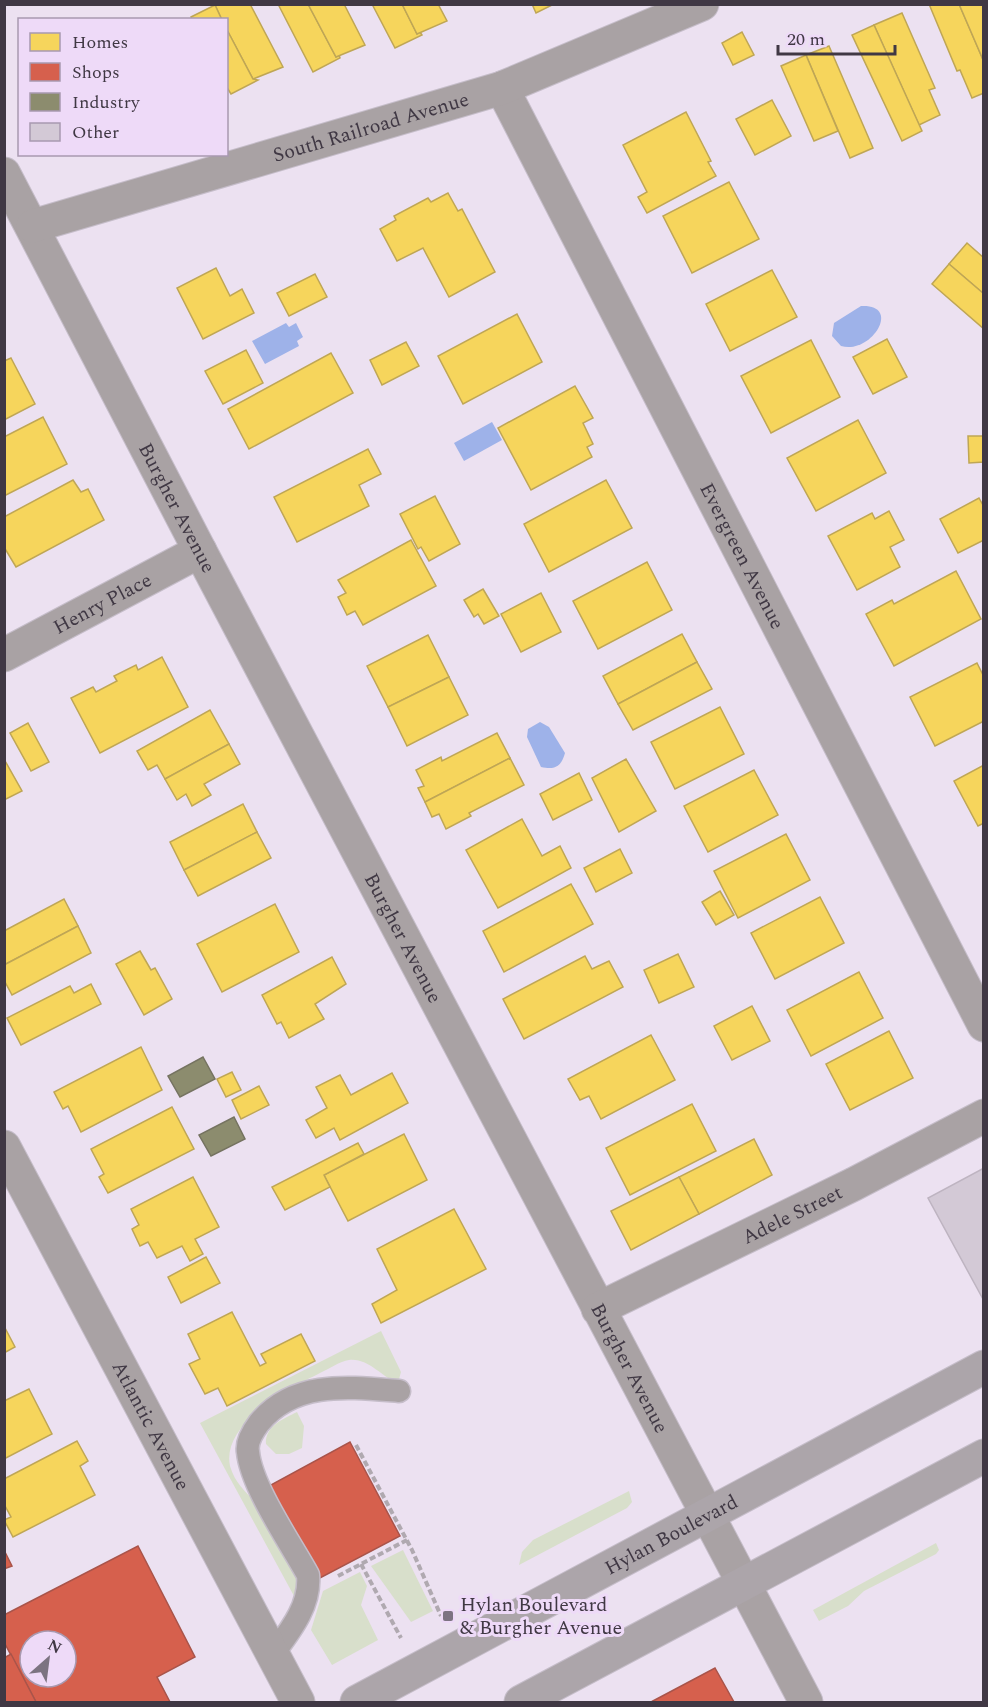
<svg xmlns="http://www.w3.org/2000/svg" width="988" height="1707" font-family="Spectral,serif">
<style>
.green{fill:#d8dfcb}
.water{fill:#9eb2e9}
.homes{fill:#f6d55c;stroke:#bfa655;stroke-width:1.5}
.shops{fill:#d6604d;stroke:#a9544a;stroke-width:1.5;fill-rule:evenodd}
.industry{fill:#8c8c6e;stroke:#757361;stroke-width:1.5}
.building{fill:#d3c9d6;stroke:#beb4c1;stroke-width:1.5}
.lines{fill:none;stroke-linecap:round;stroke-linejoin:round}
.service-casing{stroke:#c5bdc9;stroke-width:25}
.minor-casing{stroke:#c5bdc9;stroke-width:35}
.primary-casing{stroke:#c5bdc9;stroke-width:35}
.path{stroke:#b0a9b0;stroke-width:4;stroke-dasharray:6 3;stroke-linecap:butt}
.service{stroke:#a9a2a4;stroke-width:22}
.minor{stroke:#a9a2a4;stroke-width:33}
.primary{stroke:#aca5aa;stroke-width:33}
.poi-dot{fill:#7c7381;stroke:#eedaf8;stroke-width:2}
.labels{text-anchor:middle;stroke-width:6;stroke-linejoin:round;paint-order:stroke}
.street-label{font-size:20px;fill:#403844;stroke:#eedaf8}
.poi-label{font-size:20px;fill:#403844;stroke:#eedaf8;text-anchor:start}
</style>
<rect width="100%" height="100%" fill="#ece1f1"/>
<g class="green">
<path d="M 381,1331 L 401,1372 L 398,1383 C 381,1377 369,1358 349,1360 C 340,1361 329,1369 320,1373 C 290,1388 221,1423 230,1466 C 235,1484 248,1494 259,1506 C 270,1517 290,1562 298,1578 L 299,1588 L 294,1596 L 200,1423 Z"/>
<path d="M 297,1412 L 304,1426 L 302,1448 L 289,1454 L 276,1454 L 266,1444 C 265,1426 283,1419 297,1412 Z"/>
<polygon points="629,1491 632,1502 627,1508 519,1565 522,1552 533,1540"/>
<polygon points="936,1543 939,1550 936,1554 864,1591 848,1606 819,1621 813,1610"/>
<polygon points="403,1550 433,1611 411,1622 371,1566"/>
<polygon points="360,1572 367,1586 361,1605 378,1640 332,1665 311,1630 323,1591"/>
</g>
<g class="water">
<path d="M 861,306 C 903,304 871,355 841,346 L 832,336 L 834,323 Z"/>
<polygon points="286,323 289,327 296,323 303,337 297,341 299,346 265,364 252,341"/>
<polygon points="492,422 502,440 464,461 454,443"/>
<path d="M 540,722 L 549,727 L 565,753 C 561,767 555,770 541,767 L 527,737 L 528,729 Z"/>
</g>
<g class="homes">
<polygon points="250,4 283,67 253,79 226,28 226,20 222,20 215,5"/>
<polygon points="278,4 308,4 336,57 339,55 340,58 313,72"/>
<polygon points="308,4 344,4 365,45 336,57"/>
<polygon points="372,4 402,4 417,34 420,32 422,35 395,48"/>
<polygon points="402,4 438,4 447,21 417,34"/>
<polygon points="532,4 554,4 536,13"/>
<polygon points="929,4 959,4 984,62 984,93 972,98 960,70 957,71"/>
<polygon points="959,4 984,4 984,62"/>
<polygon points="215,5 222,20 192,20 191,17"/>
<polygon points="902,13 935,88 929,90 940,115 919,125 874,25"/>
<polygon points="874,25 922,131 902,141 852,35"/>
<polygon points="226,28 253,79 258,80 231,94 226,86"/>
<polygon points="742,32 754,55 733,65 722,43"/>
<polygon points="829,46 873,148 850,158 806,55"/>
<polygon points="806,55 838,131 814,141 781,66"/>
<polygon points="772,100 791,136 755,155 736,119"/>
<polygon points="686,112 711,161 708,162 716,176 647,213 638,197 647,192 623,145"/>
<polygon points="729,182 759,239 692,273 663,216"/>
<polygon points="448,193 458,211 462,209 495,272 449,297 423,248 397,261 380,229 396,220 394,216 428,198 431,202"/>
<polygon points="967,243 984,258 984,294 949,264"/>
<polygon points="949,264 984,294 984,329 932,284"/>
<polygon points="216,268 230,296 242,289 254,313 203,339 177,288"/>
<polygon points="772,270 797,317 730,351 706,304"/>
<polygon points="315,274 327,297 289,316 277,293"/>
<polygon points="517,314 542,362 463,404 438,356"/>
<polygon points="887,339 907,377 873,394 853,357"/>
<polygon points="811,340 840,397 771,433 741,376"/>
<polygon points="406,342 419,366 382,385 370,360"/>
<polygon points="246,350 263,383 223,404 205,371"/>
<polygon points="331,353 353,393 249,449 228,409"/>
<polygon points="11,358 35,404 4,420 4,361"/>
<polygon points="575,386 593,418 583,423 593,444 587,447 592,457 531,490 498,428"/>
<polygon points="43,417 67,464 4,496 4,437"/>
<polygon points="858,420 886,473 816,511 787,458"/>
<polygon points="968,436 984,436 984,462 969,463"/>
<polygon points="368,449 381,474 359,485 369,506 297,542 274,497"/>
<polygon points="73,480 81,492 88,489 104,520 16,567 4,547 4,517"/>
<polygon points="606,480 632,528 549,572 524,524"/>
<polygon points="435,496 460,544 429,561 421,547 418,549 400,514"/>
<polygon points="979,498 984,507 984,540 958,553 940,519"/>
<polygon points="889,511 904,540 890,547 900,567 857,590 828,536 872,513 875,519"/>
<polygon points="411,540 436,586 363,625 355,611 347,615 338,597 346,593 338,580"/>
<polygon points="647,562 672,610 598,649 573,601"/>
<polygon points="956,571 981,619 894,666 866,614 892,600 894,604"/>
<polygon points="483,589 499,616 484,624 478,614 474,617 464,600"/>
<polygon points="541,593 561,632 521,652 501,614"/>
<polygon points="682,634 697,662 618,704 603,676"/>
<polygon points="428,635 449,677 388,707 367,666"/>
<polygon points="162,657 188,707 100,753 71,698 93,687 96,692 117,681 114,676 136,665 138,670"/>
<polygon points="697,662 712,689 633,730 618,704"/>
<polygon points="977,663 984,677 984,721 935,746 910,697"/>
<polygon points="449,677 468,715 407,746 388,707"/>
<polygon points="720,707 744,754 675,789 651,742"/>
<polygon points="210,710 229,744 165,779 157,765 148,770 137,751"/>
<polygon points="28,723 49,762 31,771 10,733"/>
<polygon points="497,733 510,758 425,802 418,788 424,786 416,770 441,757 442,761"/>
<polygon points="229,744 240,764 204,784 211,795 192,806 186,794 177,800 165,779"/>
<polygon points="510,758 524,785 469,813 471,816 446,829 439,814 432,817 425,802"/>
<polygon points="4,759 22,791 4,800"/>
<polygon points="626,759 656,811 619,832 592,778"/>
<polygon points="984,765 984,823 978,826 954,781"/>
<polygon points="754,770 778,815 708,852 684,806"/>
<polygon points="579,773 592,800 553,820 540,794"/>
<polygon points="243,804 257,832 184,870 170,842"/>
<polygon points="522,819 542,856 560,846 571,868 498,908 466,850"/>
<polygon points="257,832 271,858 198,896 184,870"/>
<polygon points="786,834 810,880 738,918 714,871"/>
<polygon points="620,849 632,873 596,892 584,868"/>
<polygon points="571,884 593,924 504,972 483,931"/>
<polygon points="720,891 734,915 716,925 702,902"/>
<polygon points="820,897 844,943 775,979 751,933"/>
<polygon points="64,899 78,926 4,965 4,931"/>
<polygon points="275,904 299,952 222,992 197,944"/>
<polygon points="78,926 91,953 12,995 4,980 4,965"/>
<polygon points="140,951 151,970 155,968 172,999 144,1015 116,964"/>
<polygon points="678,954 694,987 659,1003 644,970"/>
<polygon points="585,956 592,969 609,961 623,987 524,1039 503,999"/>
<polygon points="332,957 346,984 315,1004 324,1019 289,1038 281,1022 277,1024 262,995"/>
<polygon points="859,972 883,1018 811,1056 787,1010"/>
<polygon points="91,984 101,1004 21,1045 7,1018 70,986 74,993"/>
<polygon points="752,1006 770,1041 732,1060 714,1026"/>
<polygon points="889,1031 913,1078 850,1110 826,1064"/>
<polygon points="651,1035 675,1080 601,1119 589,1096 580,1100 568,1079"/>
<polygon points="141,1047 162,1090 81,1132 68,1106 63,1109 54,1092"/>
<polygon points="232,1072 241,1090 226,1097 217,1079"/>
<polygon points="392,1073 408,1103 340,1140 334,1128 316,1138 306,1120 327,1108 316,1087 340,1075 351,1095"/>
<polygon points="259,1086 269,1105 241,1119 232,1100"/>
<polygon points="692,1104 716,1151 630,1195 606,1148"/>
<polygon points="172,1107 194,1149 108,1193 99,1177 104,1174 91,1149"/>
<polygon points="404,1134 427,1180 348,1221 324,1175"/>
<polygon points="754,1139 772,1175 699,1214 679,1177"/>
<polygon points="358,1143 364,1154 324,1175 330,1187 285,1210 272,1187"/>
<polygon points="193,1177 219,1227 195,1239 203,1254 190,1261 182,1246 157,1258 148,1242 140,1246 132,1229 139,1225 131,1209"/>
<polygon points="679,1177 699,1214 631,1250 611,1211"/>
<polygon points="454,1209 486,1269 381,1323 372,1304 397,1290 377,1249"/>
<polygon points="206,1257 220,1283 181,1303 168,1277"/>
<polygon points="232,1312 260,1366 266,1363 261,1354 301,1334 315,1361 227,1406 218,1388 205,1394 189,1364 200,1359 188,1334"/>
<polygon points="4,1326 15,1347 4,1353"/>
<polygon points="29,1389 52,1434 4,1459 4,1401"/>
<polygon points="77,1441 88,1461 80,1466 95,1495 13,1537 4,1520 11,1517 4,1504 4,1479"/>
</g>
<g class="shops">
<polygon points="350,1442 400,1536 318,1579 269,1486"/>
<path d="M 138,1546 L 195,1657 L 157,1677 L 170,1702 L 36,1702 L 4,1642 L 4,1615 ZM 30,1641 L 66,1641 L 66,1677 L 30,1677 Z"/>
<polygon points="4,1550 12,1566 4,1569"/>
<polygon points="11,1654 36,1702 4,1702 4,1658"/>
<polygon points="715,1668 734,1702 651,1702"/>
</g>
<g class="industry">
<polygon points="203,1057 215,1079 180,1097 168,1076"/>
<polygon points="234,1117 245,1139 211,1156 199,1135"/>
</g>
<polygon class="building" points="984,1168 984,1301 928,1198"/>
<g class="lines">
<g class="service-casing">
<path id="service" d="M 273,1654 C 290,1631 311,1605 308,1575 C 291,1544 251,1486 248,1452 C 246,1442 253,1431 259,1423 C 294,1380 349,1387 399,1391"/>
</g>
<g class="minor-casing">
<g id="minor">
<path id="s1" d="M 502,88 L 984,1025"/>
<path id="s2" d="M 4,174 L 200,551 L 806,1702"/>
<path id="s3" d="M 33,226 L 502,88 L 702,4"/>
<path id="s4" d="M 4,655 L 200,551"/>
<path id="s5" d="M 4,1147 L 298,1702"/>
<path id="s6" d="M 598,1309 L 854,1184 L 984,1116"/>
</g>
</g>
<g class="primary-casing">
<g id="primary">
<path id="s7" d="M 357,1702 L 984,1367"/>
<polyline points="521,1702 984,1456"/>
</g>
</g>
<g class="path">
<polyline points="356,1445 412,1550 441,1616"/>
<polyline points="361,1564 401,1638"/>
<polyline points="338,1576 407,1540"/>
</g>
<use href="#service" class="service"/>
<use href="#minor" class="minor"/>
<use href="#primary" class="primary"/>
</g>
<rect class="poi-dot" x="442" y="1610" width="12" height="12" rx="3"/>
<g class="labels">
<g class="street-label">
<text dy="7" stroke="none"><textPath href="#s3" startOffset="352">South Railroad Avenue</textPath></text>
<text dy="7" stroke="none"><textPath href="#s2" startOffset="376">Burgher Avenue</textPath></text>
<text dy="7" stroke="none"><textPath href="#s1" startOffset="526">Evergreen Avenue</textPath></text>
<text dy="7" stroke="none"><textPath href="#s4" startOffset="111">Henry Place</textPath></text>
<text dy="7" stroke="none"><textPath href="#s2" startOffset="862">Burgher Avenue</textPath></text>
<text dy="7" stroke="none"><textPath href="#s6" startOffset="216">Adele Street</textPath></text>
<text dy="7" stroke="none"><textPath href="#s2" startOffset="1348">Burgher Avenue</textPath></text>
<text dy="7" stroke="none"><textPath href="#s5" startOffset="315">Atlantic Avenue</textPath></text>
<text dy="7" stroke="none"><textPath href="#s7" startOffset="356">Hylan Boulevard</textPath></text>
</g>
<g class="poi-label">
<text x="460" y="1611">Hylan Boulevard<tspan x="460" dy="23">&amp; Burgher Avenue</tspan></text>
</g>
</g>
<rect width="988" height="1707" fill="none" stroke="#403844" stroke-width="12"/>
<rect x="18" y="18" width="210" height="138" fill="#eedaf8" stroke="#a899b0" stroke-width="1.5"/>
<rect x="30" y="33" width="30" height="18" fill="#f6d55c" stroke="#a899b0" stroke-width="1.5"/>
<text x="72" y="48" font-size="18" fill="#403844">Homes</text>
<rect x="30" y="63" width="30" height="18" fill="#d6604d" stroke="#a899b0" stroke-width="1.5"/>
<text x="72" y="78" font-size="18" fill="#403844">Shops</text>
<rect x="30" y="93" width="30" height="18" fill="#8c8c6e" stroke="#a899b0" stroke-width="1.5"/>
<text x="72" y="108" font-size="18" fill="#403844">Industry</text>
<rect x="30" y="123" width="30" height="18" fill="#d3c9d6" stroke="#a899b0" stroke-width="1.5"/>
<text x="72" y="138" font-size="18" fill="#403844">Other</text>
<g transform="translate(48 1659) rotate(28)"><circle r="28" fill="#eedaf8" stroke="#a899b0" stroke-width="1.5"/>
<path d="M0-4.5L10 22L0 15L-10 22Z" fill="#7c7381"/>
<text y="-9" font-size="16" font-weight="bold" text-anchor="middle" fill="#403844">N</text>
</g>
<path d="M778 45v9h117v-9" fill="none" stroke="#403844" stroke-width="3"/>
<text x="787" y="45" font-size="18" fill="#403844" stroke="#eedaf8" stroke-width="4.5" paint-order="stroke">20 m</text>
</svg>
